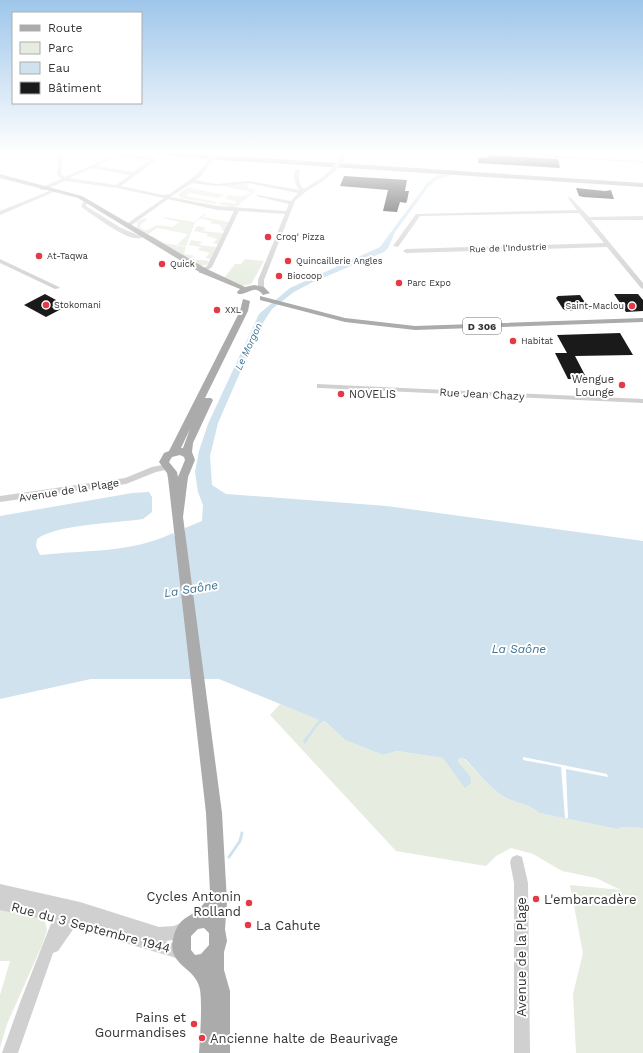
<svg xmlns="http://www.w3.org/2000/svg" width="643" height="1053" font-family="'Work Sans',sans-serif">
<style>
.green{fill:#e6ecdf}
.water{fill:#cfe2ee}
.pier{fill:#fff}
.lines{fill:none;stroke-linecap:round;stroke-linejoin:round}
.stream{stroke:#cfe2ee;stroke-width:3}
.building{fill:#1a1a1a}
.minor{fill:#d0d0d0;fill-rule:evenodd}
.major{fill:#ababab;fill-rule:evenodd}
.highway{fill:#9a9a9a;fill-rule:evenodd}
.minor-bridge{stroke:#d0d0d0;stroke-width:5}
.poi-dot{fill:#e63946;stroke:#fff;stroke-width:1.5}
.labels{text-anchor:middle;stroke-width:4;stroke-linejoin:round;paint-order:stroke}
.far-poi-label{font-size:9px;fill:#333;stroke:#fff;text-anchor:start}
.far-street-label{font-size:9px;fill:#333;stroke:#fff}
.shield{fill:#fff;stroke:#707070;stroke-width:1}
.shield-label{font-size:10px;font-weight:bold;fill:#333}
.far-water-label{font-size:10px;font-style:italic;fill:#3f7597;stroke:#fff}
.poi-label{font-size:11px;fill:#333;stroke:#fff;text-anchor:end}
.street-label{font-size:11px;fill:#333;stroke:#fff}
.water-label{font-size:12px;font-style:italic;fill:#3f7597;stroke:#fff}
.near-poi-label{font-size:13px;fill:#333;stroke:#fff;text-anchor:start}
.near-street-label{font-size:13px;fill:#333;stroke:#fff}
</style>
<rect width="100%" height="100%" fill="#fff"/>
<g class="green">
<path d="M 250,183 L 247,188 L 256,190 L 235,208 L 218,204 L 225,202 L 235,204 L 237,202 L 225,198 L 229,195 C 237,196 245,198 251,192 L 219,185 Z"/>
<polygon points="189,187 191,187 190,188 225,195 218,198 190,193 186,196 217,202 215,204 180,198 178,194"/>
<polygon points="204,214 206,214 203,217 229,222 225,231 221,230 223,228 220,227 221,225 210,223 212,221 201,218 195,222 186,246 177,245 188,234 157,228 147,235 137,229 137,222 144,218 148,219 140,225 140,227 146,231 157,225 173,227 179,222 163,218 165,217 194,222"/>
<polygon points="199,226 206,228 203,231 223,233 218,244 213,243 217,239 206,236 208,234 194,231 196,227"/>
<polygon points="152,236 164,243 186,247 184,254 194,256 191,259 209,261 207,265 198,266 150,237"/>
<polygon points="191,240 202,242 199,245 216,247 210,259 205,258 210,253 198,250 201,247 189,245"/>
<polygon points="245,259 264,261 251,284 242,286 224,278 235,264 241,264"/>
<path d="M 280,704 L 327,723 L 345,740 L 383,755 L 397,751 L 443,758 L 470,776 L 458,762 L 459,758 L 464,759 C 477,771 489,787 503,796 C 515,804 529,803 539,813 L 617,829 L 622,827 L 643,828 L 643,1053 L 576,1053 L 573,994 L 583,953 L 570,885 L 621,890 L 596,878 L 562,871 L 533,854 L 511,848 L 496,856 L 486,866 L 396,851 L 270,715 Z"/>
<polygon points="0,906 30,912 45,921 47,930 43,943 7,1024 0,1048 0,995 10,961 0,961"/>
</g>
<path class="water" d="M 444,174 L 451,175 L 436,180 L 429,186 L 395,232 L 388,248 L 384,252 L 313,282 L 294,292 L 272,309 L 259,329 L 218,423 L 210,456 L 212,485 L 226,494 L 387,506 L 643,541 L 643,828 L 622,827 L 617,829 L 539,813 C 529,803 515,804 503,796 C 489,787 477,771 465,759 L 459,758 L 458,762 L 470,776 L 471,783 L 465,788 L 443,758 L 397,751 L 383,755 L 345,740 L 327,723 L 323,721 L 317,726 L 305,744 L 303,741 L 319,720 L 219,679 L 91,679 L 0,699 L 0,516 L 132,493 L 149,492 L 152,497 L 152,512 L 143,519 C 117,523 57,524 37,539 L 36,546 L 40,555 C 85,550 132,553 173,533 L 174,536 L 185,534 L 185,528 L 202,521 L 203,505 L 198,492 L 195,472 L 199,451 L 208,424 L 259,314 L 290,288 L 380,247 L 427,183 L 436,176 L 434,176 Z"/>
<polygon class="pier" points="523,757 607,774 608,777 566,769 568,818 565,818 561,767 523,760"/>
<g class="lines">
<polyline class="stream" points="229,857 240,841 242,833"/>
</g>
<g class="building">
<polygon points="488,155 558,159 560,168 478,163 478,158 488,157"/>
<polygon points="344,176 407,180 405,191 409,191 407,201 406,203 400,202 397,212 383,211 388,190 340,186"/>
<polygon points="576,188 605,191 611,190 614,199 583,197 579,196"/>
<polygon points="45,294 67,306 46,317 24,305"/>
<polygon points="614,294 638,294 643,300 643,311 626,312"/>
<polygon points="580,295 590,310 567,311 563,309 556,298 558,296"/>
<polygon points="620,333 633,355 575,356 587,379 568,379 555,353 567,353 557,335"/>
</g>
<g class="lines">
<g class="minor">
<path d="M 59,152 L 63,152 L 61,174 L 65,177 L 122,152 L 124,153 L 123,154 L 156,158 L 156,160 L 121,186 L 163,195 L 170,194 L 196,175 L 210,159 L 212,160 L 200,177 L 195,180 L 216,184 L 248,181 L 300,190 C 294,184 293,176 296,169 L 300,170 C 298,176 298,184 304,189 L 323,177 L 332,168 L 336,169 C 325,183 307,188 295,201 L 264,280 L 264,288 L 261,290 L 258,288 L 258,280 L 285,214 L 239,211 L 212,267 L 203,273 L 199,273 L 199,271 L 207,266 L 234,211 L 217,210 L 168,199 L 129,227 L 125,227 L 125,225 L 164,198 L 117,188 L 65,181 L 44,190 L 40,190 L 40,188 L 61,179 L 57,174 ZM 118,156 L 150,160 L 133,172 L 96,166 ZM 92,168 L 130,175 L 116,185 L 69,178 ZM 192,183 L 216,186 L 248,183 L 298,193 L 291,201 L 258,195 L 256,196 L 289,204 L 286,211 L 217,206 L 170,197 Z"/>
<polygon points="308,152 312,152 307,158 303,158"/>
<polygon points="343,152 347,152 344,159 342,160 340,159"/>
<polygon points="477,152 494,152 643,161 643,163 479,153"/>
<polygon points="629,152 643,153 643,155"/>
<polygon points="52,190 56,191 0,215 0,211"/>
<polygon points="570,197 589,217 643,216 643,220 591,220 643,283 643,289 641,288 607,247 406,253 403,251 406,249 604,243 579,213 420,216 398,247 393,246 416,214 577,210 568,198"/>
<path d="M 83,202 L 87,202 L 86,206 L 121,228 L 143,237 C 130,245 93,214 81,207 Z"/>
<polygon points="0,259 59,287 60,288 55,289 0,263"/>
<polygon points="317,384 643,399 643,403 320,388 317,388"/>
<polygon points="167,464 170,465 171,467 170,469 156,472 126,484 0,502 0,496 125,478 152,467"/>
<polygon points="517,855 522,857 528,883 530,1053 514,1053 514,883 510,862 512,857"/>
<polygon points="0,884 80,902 159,927 174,926 185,921 190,923 192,928 190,933 174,940 165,941 188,948 190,953 188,958 183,960 74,928 58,951 53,953 18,1053 2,1053 21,1000 52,921 0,910"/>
</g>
<g class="major">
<path d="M 0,174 L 82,196 L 207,269 L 245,287 L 254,285 L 264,287 L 270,293 L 263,295 C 255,283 248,295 238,294 L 237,292 L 240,289 L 201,273 L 78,198 L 0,178 Z"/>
<polygon points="260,296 345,318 415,326 643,318 643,322 415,330 345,322 260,300"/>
<path d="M 243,299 L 250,301 L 248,311 L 205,398 L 211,398 L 213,400 L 193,443 L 192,452 L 195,460 L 188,477 L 183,517 L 222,813 L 227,902 L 225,929 L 227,941 L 224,952 L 224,970 L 230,991 L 230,1053 L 199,1053 C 200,1039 203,996 199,986 C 193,965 163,965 175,932 C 181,918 186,919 196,911 C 203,907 207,899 210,892 L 206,813 L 168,478 L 167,473 L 159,462 L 164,453 L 169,451 L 240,311 ZM 190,429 L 183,448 L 181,448 ZM 180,455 L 184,457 L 185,460 L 178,477 L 177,472 L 169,462 L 172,457 ZM 204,928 L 209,933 L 209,945 L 201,954 L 195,955 L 191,950 L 191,936 L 198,929 Z"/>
</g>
<polygon class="highway" points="149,152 169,152 643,183 643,187 221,160 152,154"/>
<g class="minor-bridge">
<polyline points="210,160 217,152"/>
<polyline points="334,169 342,159"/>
</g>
</g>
<linearGradient id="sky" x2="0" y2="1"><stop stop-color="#9ec6ea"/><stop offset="0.51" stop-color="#fff"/><stop offset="1" stop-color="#fff" stop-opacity="0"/></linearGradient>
<rect width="643" height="299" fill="url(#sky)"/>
<g class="poi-dot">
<circle cx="268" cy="237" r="4"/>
<circle cx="39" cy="256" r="4"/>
<circle cx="288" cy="261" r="4"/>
<circle cx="162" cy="264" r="4"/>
<circle cx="279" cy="276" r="4"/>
<circle cx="399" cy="283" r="4"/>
<circle cx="46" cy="305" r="4"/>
<circle cx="632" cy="306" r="4"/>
<circle cx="217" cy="310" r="4"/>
<circle cx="513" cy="341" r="4"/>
<circle cx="622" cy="385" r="4"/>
<circle cx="341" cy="394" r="4"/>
<circle cx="536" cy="899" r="4"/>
<circle cx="249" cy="903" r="4"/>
<circle cx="248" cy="925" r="4"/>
<circle cx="194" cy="1024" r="4"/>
<circle cx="202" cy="1038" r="4"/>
</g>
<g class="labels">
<g class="far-poi-label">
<text x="276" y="240">Croq' Pizza</text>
<text x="47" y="259">At-Taqwa</text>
<text x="296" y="264">Quincaillerie Angles</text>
<text x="170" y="267">Quick</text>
<text x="287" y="279">Biocoop</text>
<text x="407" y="286">Parc Expo</text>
<text x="54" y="308">Stokomani</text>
<text x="624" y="309" text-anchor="end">Saint-Maclou</text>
<text x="225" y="313">XXL</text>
<text x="521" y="344">Habitat</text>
</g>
<g class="far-street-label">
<text transform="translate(508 248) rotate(-2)" y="3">Rue de l'Industrie</text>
</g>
<rect class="shield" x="463" y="318" width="38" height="16" rx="3"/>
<g class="shield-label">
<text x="482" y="330">D 306</text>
</g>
<g class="far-water-label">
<text transform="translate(248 346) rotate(-65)" y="4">Le Morgon</text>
</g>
<g class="poi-label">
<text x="614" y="383">Wengue<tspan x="614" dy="13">Lounge</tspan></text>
<text x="349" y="398" text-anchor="start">NOVELIS</text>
</g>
<g class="street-label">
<text transform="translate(482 394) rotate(3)" y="4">Rue Jean Chazy</text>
<text transform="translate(69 490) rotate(-9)" y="4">Avenue de la Plage</text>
</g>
<g class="water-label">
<text transform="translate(191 589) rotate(-9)" y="4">La Saône</text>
<text x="519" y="653">La Saône</text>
</g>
<g class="near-poi-label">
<text x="241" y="901" text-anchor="end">Cycles Antonin<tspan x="241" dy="15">Rolland</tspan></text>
<text x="544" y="904">L'embarcadère</text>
<text x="256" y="930">La Cahute</text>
<text x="186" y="1022" text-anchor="end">Pains et<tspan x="186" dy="15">Gourmandises</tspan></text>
<text x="210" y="1043">Ancienne halte de Beaurivage</text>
</g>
<g class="near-street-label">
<text transform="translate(91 927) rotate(15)" y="5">Rue du 3 Septembre 1944</text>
<text transform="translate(521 957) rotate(-90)" y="5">Avenue de la Plage</text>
</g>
</g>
<rect x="12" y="12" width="130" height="92" fill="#ffffff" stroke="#adadad"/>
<rect x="20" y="25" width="20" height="6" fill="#ababab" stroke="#adadad"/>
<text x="48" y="32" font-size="12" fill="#333333">Route</text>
<rect x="20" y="42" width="20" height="12" fill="#e6ecdf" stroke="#adadad"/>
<text x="48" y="52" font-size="12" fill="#333333">Parc</text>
<rect x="20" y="62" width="20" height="12" fill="#cfe2ee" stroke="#adadad"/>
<text x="48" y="72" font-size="12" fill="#333333">Eau</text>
<rect x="20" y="82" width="20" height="12" fill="#1a1a1a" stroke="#adadad"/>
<text x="48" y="92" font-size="12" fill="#333333">Bâtiment</text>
</svg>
